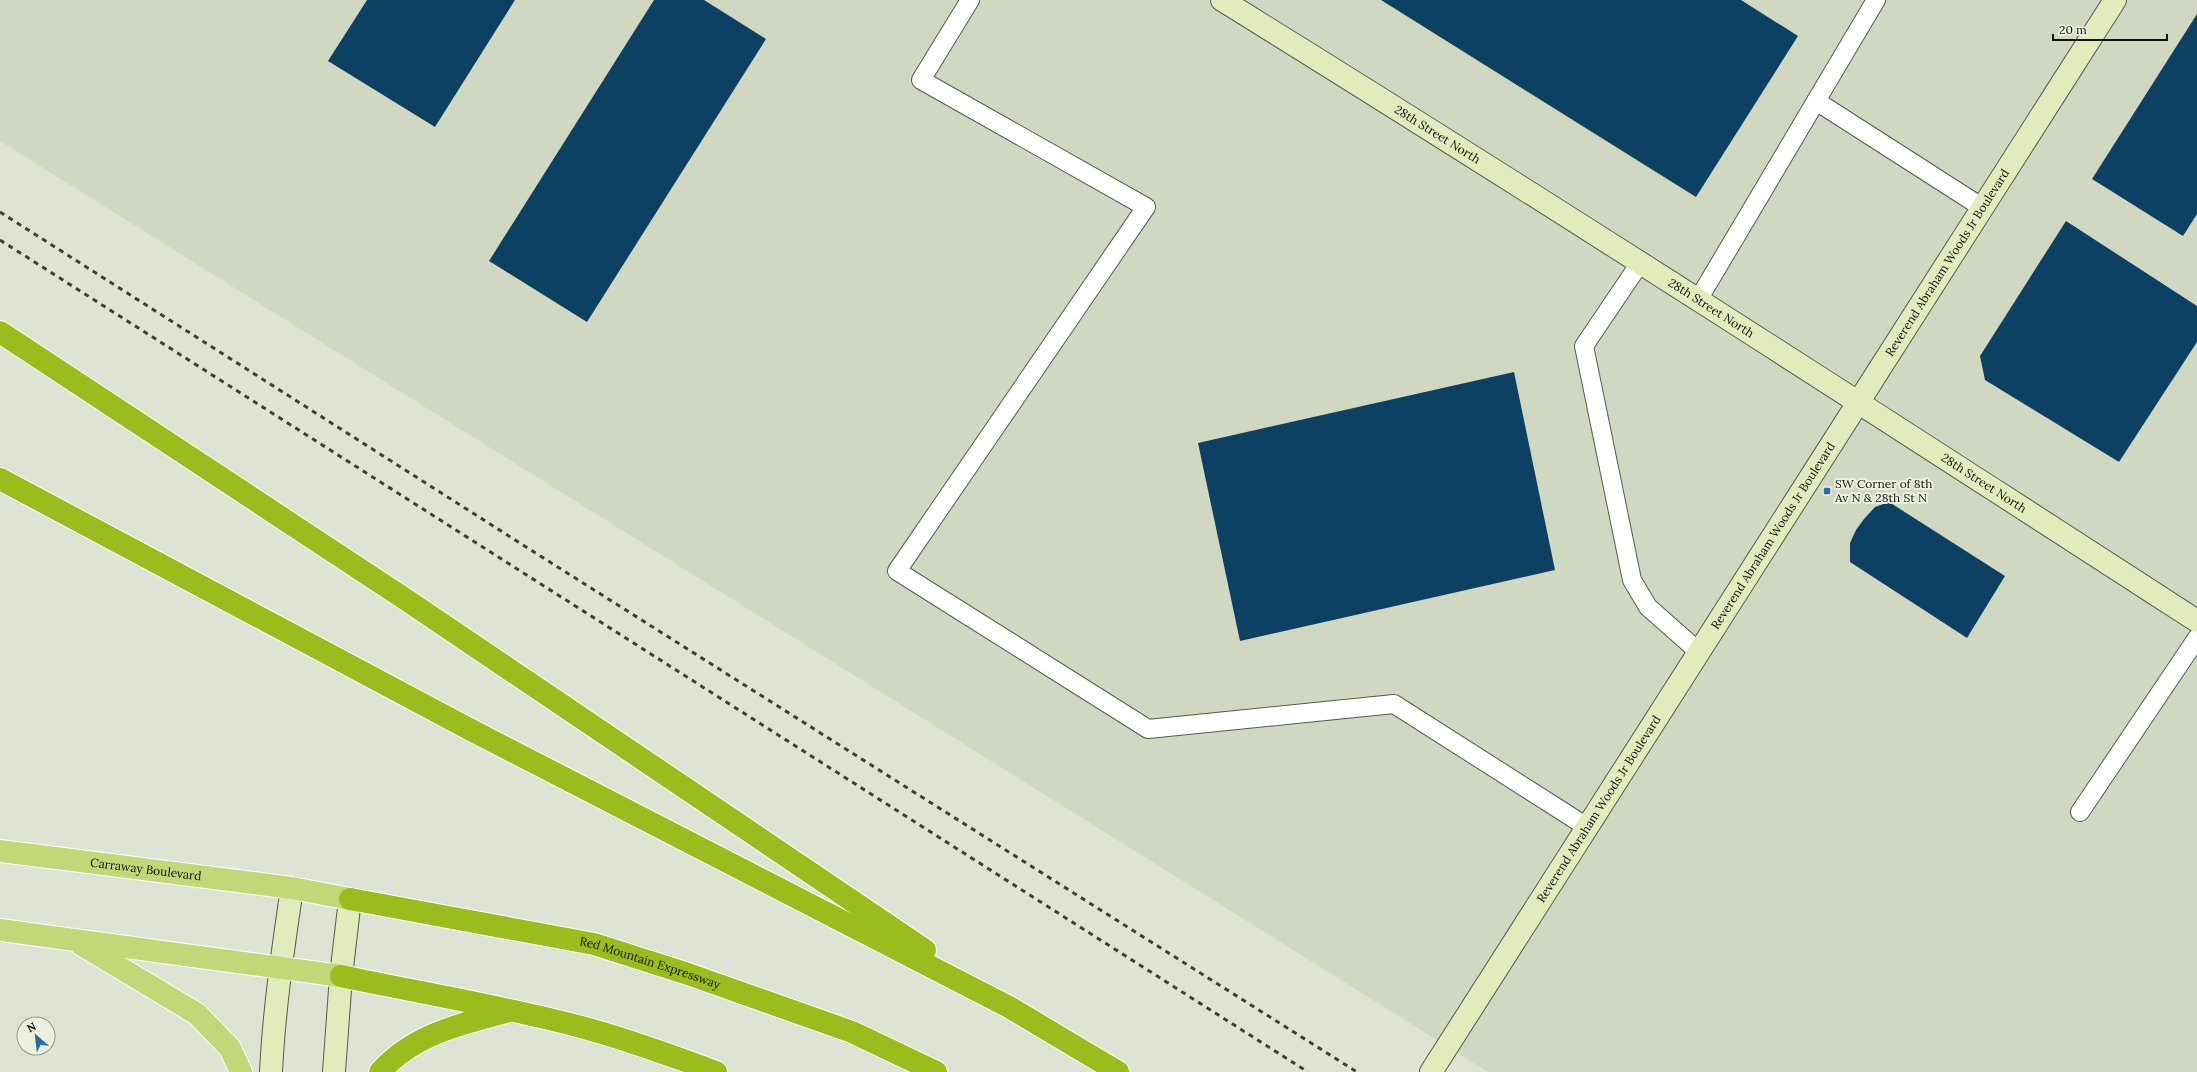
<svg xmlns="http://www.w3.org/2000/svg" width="2197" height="1072" font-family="Lora,serif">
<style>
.built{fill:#d0d8c1}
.building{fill:#0d4163}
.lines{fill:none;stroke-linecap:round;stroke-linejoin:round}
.lane-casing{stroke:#565b4e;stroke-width:20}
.secondary-casing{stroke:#565b4e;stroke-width:24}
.primary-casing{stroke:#fff;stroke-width:24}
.highway-casing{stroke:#fff;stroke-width:24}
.lane{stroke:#fff;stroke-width:18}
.secondary{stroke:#e1ebbb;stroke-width:22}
.primary{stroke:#c2d777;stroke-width:22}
.highway{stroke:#9abc1c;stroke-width:22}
.rail{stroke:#3e4039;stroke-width:3;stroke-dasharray:5 5;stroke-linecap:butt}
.poi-dot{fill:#246ea1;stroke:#ebf0e0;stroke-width:1.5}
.labels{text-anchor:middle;stroke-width:4;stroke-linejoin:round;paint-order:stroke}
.street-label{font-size:12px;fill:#0e100b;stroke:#ebf0e0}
.poi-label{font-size:12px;fill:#0e100b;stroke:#ebf0e0;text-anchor:start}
</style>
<rect width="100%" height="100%" fill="#dee3d3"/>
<polygon class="built" points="0,0 2197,0 2197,1072 1488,1072 0,141"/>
<g class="building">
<polygon points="367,0 515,0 435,127 328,61"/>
<polygon points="654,0 704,0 766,39 587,322 489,261"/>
<polygon points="1381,0 1741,0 1798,36 1696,197"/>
<polygon points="2197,14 2197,214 2183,236 2092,179"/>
<polygon points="2066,221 2197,306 2197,342 2119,462 1985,380 1980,356"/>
<polygon points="1514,372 1555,570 1240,641 1198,443"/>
<polygon points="1889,502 2005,576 1967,638 1850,562 1850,543 1856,530 1864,519 1875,507"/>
</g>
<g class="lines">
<g class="lane-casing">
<g id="lane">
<polyline points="970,0 921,80 1146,207 897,571 1148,729 1394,704 1587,827"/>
<polyline points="1816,101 1983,208"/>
<polyline points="1640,263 1584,346 1632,580 1648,607 1699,652"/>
<polyline points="1698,300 1876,0"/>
<polyline points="2080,812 2197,638"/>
</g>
</g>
<g class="secondary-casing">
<g id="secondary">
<path id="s1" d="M 1222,0 C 1550,203 1874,412 2197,621"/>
<path d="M 271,1072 C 274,1010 283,949 292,888"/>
<polyline points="334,1072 341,976 350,899"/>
<path id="s2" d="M 1431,1072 L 2115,0"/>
</g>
</g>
<g class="primary-casing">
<g id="primary">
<path id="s3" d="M 0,851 L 292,888 L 350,899"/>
<polyline points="0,930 341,976"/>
<polyline points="82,945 197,1014 230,1048 241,1072"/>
</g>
</g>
<g class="highway-casing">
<g id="highway">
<polyline points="0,332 405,599 925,950"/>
<polyline points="0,479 471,730 1009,1007 1118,1072"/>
<path id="s4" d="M 350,899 L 594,944 L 688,974 L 852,1032 L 936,1072"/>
<path d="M 341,976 C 421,993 502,1006 581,1027 C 627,1039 672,1056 716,1072"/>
<path d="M 380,1072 C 414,1034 459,1025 506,1012"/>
</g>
</g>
<use href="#lane" class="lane"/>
<use href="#secondary" class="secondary"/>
<use href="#primary" class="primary"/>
<use href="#highway" class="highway"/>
<g class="rail">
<polyline points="0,212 534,552 1357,1072"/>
<polyline points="0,240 1308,1072"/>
</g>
</g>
<rect class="poi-dot" x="1823" y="487" width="8" height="8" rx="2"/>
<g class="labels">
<g class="street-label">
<text dy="4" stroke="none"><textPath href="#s1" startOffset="254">28th Street North</textPath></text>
<text dy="4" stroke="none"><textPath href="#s2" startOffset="960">Reverend Abraham Woods Jr Boulevard</textPath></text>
<text dy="4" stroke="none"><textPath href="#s1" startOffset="578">28th Street North</textPath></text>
<text dy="4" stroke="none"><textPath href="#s1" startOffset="902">28th Street North</textPath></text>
<text dy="4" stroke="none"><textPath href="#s2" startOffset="636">Reverend Abraham Woods Jr Boulevard</textPath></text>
<text dy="4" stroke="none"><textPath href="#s2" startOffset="312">Reverend Abraham Woods Jr Boulevard</textPath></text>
<text dy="4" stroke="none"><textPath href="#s3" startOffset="147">Carraway Boulevard</textPath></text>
<text dy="4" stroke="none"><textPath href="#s4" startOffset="307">Red Mountain Expressway</textPath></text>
</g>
<g class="poi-label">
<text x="1835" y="488">SW Corner of 8th<tspan x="1835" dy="14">Av N &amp; 28th St N</tspan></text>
</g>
</g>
<g transform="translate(36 1036) rotate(332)"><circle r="19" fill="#ebf0e0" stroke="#93968b"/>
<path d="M0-3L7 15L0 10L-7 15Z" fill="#246ea1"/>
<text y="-6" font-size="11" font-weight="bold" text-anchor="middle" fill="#0e100b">N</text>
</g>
<path d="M2053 34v6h114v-6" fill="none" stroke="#0e100b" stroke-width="2"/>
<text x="2059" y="34" font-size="12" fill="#0e100b" stroke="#ebf0e0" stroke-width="3" paint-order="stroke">20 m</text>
</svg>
